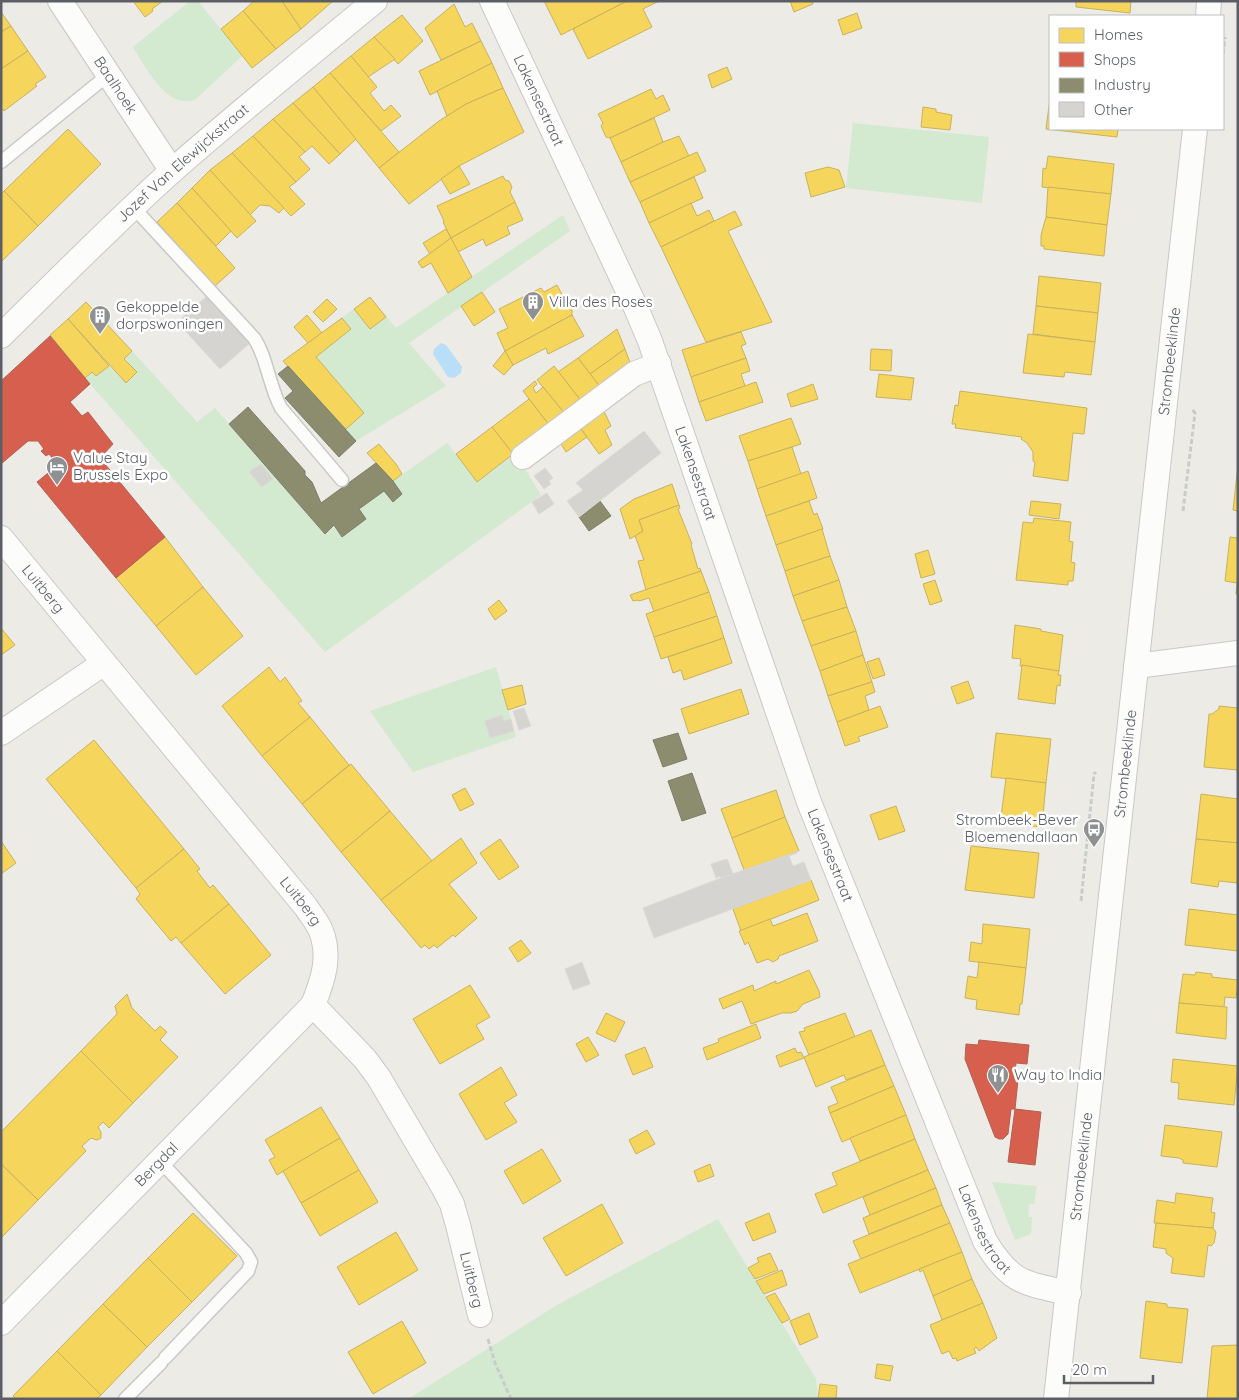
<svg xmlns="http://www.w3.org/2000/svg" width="1239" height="1400" font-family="Quicksand,sans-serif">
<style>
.green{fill:#d3e9d0}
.water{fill:#b9def8}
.homes{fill:#f6d55c;stroke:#c8b25f}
.shops{fill:#d6604d;stroke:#b16054}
.industry{fill:#8c8c6e;stroke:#7d7e6b}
.building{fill:#d6d4d1;stroke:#dcdad5}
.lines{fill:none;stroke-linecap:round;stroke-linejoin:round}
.service-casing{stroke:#c8c8c7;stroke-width:15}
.minor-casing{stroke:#c8c8c7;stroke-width:26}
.path{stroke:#c8ccca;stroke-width:3;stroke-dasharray:5 2.5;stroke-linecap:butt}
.service{stroke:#fcfcfb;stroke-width:12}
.minor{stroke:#fcfcfb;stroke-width:24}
.labels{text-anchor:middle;stroke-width:5;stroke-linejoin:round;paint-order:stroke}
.street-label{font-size:15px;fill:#5b5f65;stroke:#fff}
.poi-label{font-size:15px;fill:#5b5f65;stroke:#fff;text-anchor:start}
</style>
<rect width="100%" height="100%" fill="#ecebe6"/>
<g class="green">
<path d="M 190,1 L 198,1 L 242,56 L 196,99 C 168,112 145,66 133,47 Z"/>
<polygon points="853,123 989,137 982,203 846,188"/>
<polygon points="563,215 570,231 409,343 446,386 356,441 283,361 370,297 396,328"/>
<polygon points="132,351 197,422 215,408 325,534 334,525 342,536 366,519 359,509 384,491 393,481 447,443 477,481 513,454 522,464 541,495 325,652 85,378 92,372 96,376 109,366 125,382 136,372 124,359"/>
<polygon points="496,667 516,737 413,772 370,711"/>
<polygon points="992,1182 1037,1186 1034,1204 1029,1204 1028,1217 1032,1217 1031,1234 1015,1240"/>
<polygon points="718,1219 816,1379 818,1399 408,1399 557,1305"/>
</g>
<polygon class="water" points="441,343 446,345 462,367 461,373 454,378 448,377 433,354 434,349"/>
<g class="homes">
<polygon points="133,1 163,1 152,9 153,11 145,17"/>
<polygon points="254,1 282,1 301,29 276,49 243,11"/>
<polygon points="282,1 333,1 301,29"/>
<polygon points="544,1 627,1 561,35"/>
<polygon points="627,1 659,1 643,9 652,27 588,59 573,29"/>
<polygon points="790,1 812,1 813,4 794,12"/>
<polygon points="1076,1 1131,1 1130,13 1076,7"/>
<polygon points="454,4 465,27 472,23 481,41 441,60 425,28"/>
<polygon points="243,11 276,49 252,68 221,29"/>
<polygon points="1,12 11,26 1,32"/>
<polygon points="857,13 862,28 843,35 838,20"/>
<polygon points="402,15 423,41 398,64 374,37"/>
<polygon points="11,26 28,51 1,69 1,32"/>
<polygon points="374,37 395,59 368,77 351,56"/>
<polygon points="481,41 492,63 430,95 419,71"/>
<polygon points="28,51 46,77 35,84 37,86 4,111 1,107 1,69"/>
<polygon points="351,56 377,87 370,93 384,111 391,105 401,116 381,131 330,73"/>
<polygon points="492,63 503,88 466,104 447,116 437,91"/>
<polygon points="727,67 732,79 712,88 708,75"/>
<polygon points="330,73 399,152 379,168 313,87"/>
<polygon points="313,87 356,139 340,154 293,103"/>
<polygon points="503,88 524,132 459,166 409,204 379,168 439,121 466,104"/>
<polygon points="651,89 656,99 663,95 670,110 610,138 606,137 601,126 603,123 598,114"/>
<polygon points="1050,98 1050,129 1118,129 1117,137 1046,129"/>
<polygon points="293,103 340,154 329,164 312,146 305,152 273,119"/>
<polygon points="923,107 936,109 936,112 952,115 950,130 921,127"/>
<polygon points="654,118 663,142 621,162 610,138"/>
<polygon points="273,119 305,152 299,157 310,169 296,182 253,136"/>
<polygon points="68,129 101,164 38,226 4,191"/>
<polygon points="253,136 296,182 289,187 305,204 291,216 232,153"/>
<polygon points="679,136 689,156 630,182 621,162 663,142"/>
<polygon points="697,152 706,171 640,202 630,182"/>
<polygon points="232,153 284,208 279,213 270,206 260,205 250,215 210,170"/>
<polygon points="1048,156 1114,164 1111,194 1042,187 1043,168 1046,169"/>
<polygon points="459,166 470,184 450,194 441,179"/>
<polygon points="828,167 839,170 845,187 811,197 805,173"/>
<polygon points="210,170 256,221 237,238 192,188"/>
<polygon points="503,176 505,180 509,181 512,187 510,192 515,202 451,238 443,222 444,221 437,206"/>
<polygon points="694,177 703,198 649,223 640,202"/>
<polygon points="1048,187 1111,194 1107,225 1046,217"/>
<polygon points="192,188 231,231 216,246 177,203"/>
<polygon points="4,191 38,226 1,262 1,194"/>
<polygon points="515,202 523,220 507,227 510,234 486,246 483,239 458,252 451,238"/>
<polygon points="177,203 235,268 215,286 157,222"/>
<polygon points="691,203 697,216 709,210 714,221 661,247 649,223"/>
<polygon points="735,211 742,225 728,231 772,322 706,342 661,247"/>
<polygon points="1046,217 1107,225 1104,256 1044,249 1044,246 1041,246 1041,235"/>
<polygon points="446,229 451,238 430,254 423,243"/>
<polygon points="451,238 472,277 448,293 431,263 422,268 418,262"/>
<polygon points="1039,276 1101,283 1098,313 1036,306"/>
<polygon points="557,285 565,300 569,302 572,309 572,315 505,351 497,333 508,328 499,309 541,288 544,292"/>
<polygon points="482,292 495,312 474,326 461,306"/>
<polygon points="370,297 386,317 370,329 354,309"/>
<polygon points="327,299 337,309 323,322 313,312"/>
<polygon points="86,302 132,351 124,359 137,372 126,383 68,319"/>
<polygon points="1036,306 1098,313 1095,342 1033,334"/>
<polygon points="307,315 322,333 308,343 294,327"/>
<polygon points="572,315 584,336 548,354 546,348 513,365 505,351"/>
<polygon points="342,318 351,329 316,357 364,413 346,429 283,361"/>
<polygon points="68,319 109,366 96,376 92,372 85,378 50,335"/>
<polygon points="617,329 625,349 590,374 578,358"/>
<polygon points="741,332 746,344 741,346 746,358 691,377 682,350"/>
<polygon points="1028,334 1095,342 1091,375 1065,372 1064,377 1023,373"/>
<polygon points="625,349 631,365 601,388 590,374"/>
<polygon points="871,349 892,350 891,371 870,370"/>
<polygon points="505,351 513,365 504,375 493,366"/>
<polygon points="578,358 601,388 582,402 558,372"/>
<polygon points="746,358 750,371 741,374 745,386 699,402 691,377"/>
<polygon points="554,366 582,402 566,415 537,380"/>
<polygon points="879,374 914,378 911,400 876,397"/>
<polygon points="535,381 537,384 533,388 536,393 543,387 566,415 550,426 523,391"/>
<polygon points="756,382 763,402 706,421 699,402"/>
<polygon points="813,384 818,399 791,407 787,394"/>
<polygon points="960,391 1087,408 1084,434 1073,433 1068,481 1033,476 1035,462 1033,461 1033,452 1027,443 1021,439 1022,437 955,428 956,424 952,424 955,405 958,406"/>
<polygon points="529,399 550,426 513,454 492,427"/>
<polygon points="601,405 611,426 605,430 612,445 599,454 577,423"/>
<polygon points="791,418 801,444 748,461 739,436"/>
<polygon points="577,424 587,437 566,452 558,439"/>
<polygon points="492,427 513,454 477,482 456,454"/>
<polygon points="379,444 396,464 402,474 393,481 367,453"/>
<polygon points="792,447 801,474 757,489 748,461"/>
<polygon points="1238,465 1238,511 1233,510"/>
<polygon points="808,471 817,498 766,516 757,489"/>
<polygon points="672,484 679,505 639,520 643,531 630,539 620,509 634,499"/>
<polygon points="809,501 814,515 817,513 823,529 776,545 766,516"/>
<polygon points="1031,501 1061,504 1059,519 1029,515"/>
<polygon points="679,505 680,508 678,509 692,544 691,545 698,569 700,568 701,571 646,590 638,561 644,560 635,536 643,531 639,520"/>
<polygon points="1034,518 1071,522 1069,541 1073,542 1071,562 1075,563 1073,581 1068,581 1068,585 1016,580 1023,522 1033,523"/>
<polygon points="822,529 830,556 785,571 776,545"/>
<polygon points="165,537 203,587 156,626 116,578"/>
<polygon points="1230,537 1238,538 1238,595 1236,594 1237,583 1225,581"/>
<polygon points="928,550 935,574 921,578 915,554"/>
<polygon points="830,556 839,580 793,596 785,571"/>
<polygon points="701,571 709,592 654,612 649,598 639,601 638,600 633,601 630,595"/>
<polygon points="839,580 847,607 802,621 793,596"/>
<polygon points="935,580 942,601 930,605 923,584"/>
<polygon points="203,587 243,636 196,675 156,626"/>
<polygon points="709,592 717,616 654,637 646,614"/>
<polygon points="499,600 507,611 495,620 488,609"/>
<polygon points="847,607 856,631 811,646 802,621"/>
<polygon points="717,616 724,638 661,659 654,637"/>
<polygon points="1015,625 1041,629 1041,631 1063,635 1059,671 1020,666 1021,659 1012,658"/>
<polygon points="1,628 15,645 1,655"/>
<polygon points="856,631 863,655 820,671 811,646"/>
<polygon points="724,638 732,663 684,680 681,670 673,673 668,657"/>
<polygon points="863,655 872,682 828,696 820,671"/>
<polygon points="879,658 885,675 873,679 867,662"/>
<polygon points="1022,665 1059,671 1058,675 1061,675 1060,686 1057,685 1055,704 1018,699"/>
<polygon points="269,667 280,682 285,677 302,701 298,703 310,717 262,756 222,706"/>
<polygon points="968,681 974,698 957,704 951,687"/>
<polygon points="872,682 875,692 865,696 869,710 837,722 828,696"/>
<polygon points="522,685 526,704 508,710 502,690"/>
<polygon points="741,689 749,714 689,734 681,709"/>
<polygon points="880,706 888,727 858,737 860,741 845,746 837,722"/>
<polygon points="1219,706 1238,708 1238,770 1204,767 1209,714 1212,714 1219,709"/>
<polygon points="310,717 349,765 302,804 262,756"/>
<polygon points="996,733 1051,739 1046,783 991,777"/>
<polygon points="94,740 184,849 136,888 46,779"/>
<polygon points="351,764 390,811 341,852 302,804"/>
<polygon points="1006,778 1046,783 1042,827 1020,825 1001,817"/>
<polygon points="465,788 474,804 460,811 452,795"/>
<polygon points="776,790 785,817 732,838 721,809"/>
<polygon points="1201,794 1238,799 1238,843 1196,839"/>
<polygon points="896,806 905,831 879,840 870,815"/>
<polygon points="390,811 432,861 381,900 341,852"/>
<polygon points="785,817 799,851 744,870 732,838"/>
<polygon points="461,838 477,863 449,884 477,918 455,937 453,935 437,948 434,945 429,949 425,945 421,948 381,900"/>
<polygon points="500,839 519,867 499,880 480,853"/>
<polygon points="1196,839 1238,843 1238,883 1219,881 1218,887 1191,883"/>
<polygon points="1,841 16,863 1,874"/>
<polygon points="971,846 1039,853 1034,898 965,890"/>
<polygon points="184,849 200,869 197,871 210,888 213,885 229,904 181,943 176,937 171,941 136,899 140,894 136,888"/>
<polygon points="811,880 819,900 741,931 733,909"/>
<polygon points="229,904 271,955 225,994 181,943"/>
<polygon points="1189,909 1238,915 1238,951 1185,945"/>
<polygon points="807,913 818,941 779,956 778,959 773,962 768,959 757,963 748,942 745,945 739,931 770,919 773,926"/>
<polygon points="983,924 1030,929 1026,968 969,961 971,942 982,944"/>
<polygon points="521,940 531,953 518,962 509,948"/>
<polygon points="979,962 1026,968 1022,1004 1020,1004 1019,1015 976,1009 977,1000 965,998 968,976 977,978"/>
<polygon points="809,970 819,991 820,997 803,1004 797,1011 791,1013 782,1013 751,1024 742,1001 723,1009 719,999 753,985 754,991 776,981 776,984"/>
<polygon points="1196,972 1212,974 1212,977 1238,980 1236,998 1225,997 1224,1007 1179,1003 1183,974 1195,975"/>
<polygon points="470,985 490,1017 476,1025 484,1039 440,1064 413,1019"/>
<polygon points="127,994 132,1008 155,1031 160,1026 167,1032 160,1040 178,1057 133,1103 81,1051 117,1014 115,1006"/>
<polygon points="1179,1003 1227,1007 1226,1039 1176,1033"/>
<polygon points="606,1013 625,1022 615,1042 596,1033"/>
<polygon points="845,1013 855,1037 809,1055 799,1032 805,1031 804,1028"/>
<polygon points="756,1024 761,1038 707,1060 703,1048 719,1042 718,1039"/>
<polygon points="871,1030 885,1065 846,1080 844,1075 816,1087 804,1057"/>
<polygon points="588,1037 599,1055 586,1062 576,1044"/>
<polygon points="645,1047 653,1067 633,1075 625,1055"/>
<polygon points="795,1048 797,1053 801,1052 804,1058 780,1067 776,1056"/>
<polygon points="81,1051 133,1103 109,1128 103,1122 98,1127 101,1132 101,1138 97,1140 91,1138 82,1146 86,1151 38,1200 1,1164 1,1132"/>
<polygon points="1173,1059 1238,1066 1234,1105 1178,1099 1179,1083 1171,1082"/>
<polygon points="885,1065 894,1086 830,1113 828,1107 838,1103 831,1087"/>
<polygon points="501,1067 517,1095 504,1103 517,1122 486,1140 459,1094"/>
<polygon points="894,1086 906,1115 842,1142 830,1113"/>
<polygon points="321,1107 340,1138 277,1175 269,1160 275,1157 265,1140"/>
<polygon points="906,1115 915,1139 860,1161 850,1138"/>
<polygon points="1165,1125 1222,1132 1217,1167 1183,1163 1183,1160 1179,1158 1161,1156"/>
<polygon points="647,1130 655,1144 636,1154 629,1140"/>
<polygon points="340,1138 359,1170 301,1203 283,1171"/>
<polygon points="915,1139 928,1170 823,1213 815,1194 837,1185 832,1173"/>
<polygon points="542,1149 561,1181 523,1204 504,1171"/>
<polygon points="1,1164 38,1200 1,1238"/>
<polygon points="710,1164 714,1176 698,1182 694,1171"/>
<polygon points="359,1170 378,1202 320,1236 301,1203"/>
<polygon points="928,1170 936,1188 870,1215 863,1197"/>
<polygon points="936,1188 942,1205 869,1234 863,1218"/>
<polygon points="1176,1193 1213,1198 1211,1212 1215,1213 1213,1228 1154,1223 1157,1200 1175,1203"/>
<polygon points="602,1204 623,1243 566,1276 543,1238"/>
<polygon points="942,1205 950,1223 861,1259 853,1241"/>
<polygon points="193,1213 237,1256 192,1302 148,1258"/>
<polygon points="769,1213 776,1232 753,1241 745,1223"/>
<polygon points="950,1223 962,1252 860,1293 848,1264"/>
<polygon points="1156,1223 1213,1228 1216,1232 1214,1243 1211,1246 1208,1245 1204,1277 1171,1273 1173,1258 1166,1253 1166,1249 1153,1247"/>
<polygon points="396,1232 418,1270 359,1305 337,1267"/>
<polygon points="962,1252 972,1279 933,1296 923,1270 920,1272 919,1269"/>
<polygon points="770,1253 778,1270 755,1279 748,1268 759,1262 757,1258"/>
<polygon points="148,1258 192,1302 147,1347 103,1304"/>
<polygon points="782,1270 787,1285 764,1294 756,1281"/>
<polygon points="972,1279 983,1303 942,1320 933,1296"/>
<polygon points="775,1293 790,1319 782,1323 766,1297"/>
<polygon points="1146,1301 1167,1304 1167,1307 1188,1309 1182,1363 1140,1358"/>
<polygon points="983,1303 997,1338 979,1351 976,1347 974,1349 976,1353 957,1361 956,1358 953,1359 949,1351 942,1354 930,1325"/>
<polygon points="103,1304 147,1347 101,1395 57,1351"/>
<polygon points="809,1313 818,1337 800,1345 790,1321"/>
<polygon points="402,1321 426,1363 373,1394 348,1352"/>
<polygon points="1238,1345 1238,1399 1207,1399 1212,1346"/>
<polygon points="57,1351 101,1395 96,1399 16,1399 13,1396"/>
<polygon points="877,1364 893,1366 890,1381 875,1378"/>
<polygon points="820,1384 837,1386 836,1399 818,1399"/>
</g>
<g class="shops">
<polygon points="50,336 90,384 70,402 82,416 88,412 113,444 100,458 165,537 116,578 37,482 58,465 49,454 46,456 41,451 44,449 38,441 28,441 1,464 1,381"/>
<polygon points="979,1040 1029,1045 1027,1064 1016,1063 1014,1080 1018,1080 1015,1109 1011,1109 1008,1134 1003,1139 999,1139 995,1137 965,1059 966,1044 978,1045"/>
<polygon points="1015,1109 1041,1112 1035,1165 1008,1162"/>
</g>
<g class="industry">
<polygon points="288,366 356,441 339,457 285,398 293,391 278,374"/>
<polygon points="248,407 305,471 305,475 312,482 321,503 376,463 393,481 402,494 393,502 384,491 359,509 366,519 342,537 334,525 325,534 229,424"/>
<polygon points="600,501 611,516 589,531 579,517"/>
<polygon points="678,733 687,759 663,767 653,740"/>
<polygon points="692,773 706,813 682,821 668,781"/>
</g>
<g class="building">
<polygon points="206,297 250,343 220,369 177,322"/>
<polygon points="644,431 661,453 579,517 567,501 583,490 576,483"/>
<polygon points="261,464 273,479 262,487 249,472"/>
<polygon points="545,468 553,478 549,481 551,484 544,489 534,476"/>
<polygon points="547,493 554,504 539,514 532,502"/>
<polygon points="524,708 531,726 519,730 513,711"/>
<polygon points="502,715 504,721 511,719 514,731 490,738 485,721"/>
<polygon points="799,851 797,853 789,856 793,866 804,862 811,880 654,938 643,908 721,878"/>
<polygon points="727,859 733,874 721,878 720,876 716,878 711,864"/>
<polygon points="582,962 590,984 573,990 565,969"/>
</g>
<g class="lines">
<g class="service-casing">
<g id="service">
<polyline points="1,162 108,75"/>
<path d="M 133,207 L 254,338 C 267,357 269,386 281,408 L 342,480"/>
<polyline points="160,1161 246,1253 251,1262 248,1271 165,1358"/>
<polyline points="125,1399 161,1363"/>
</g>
</g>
<g class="minor-casing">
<g id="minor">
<path id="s1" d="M 60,1 L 172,171"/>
<path id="s2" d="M 492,1 L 636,308 L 650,341 L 809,802 L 985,1241 C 1010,1283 1023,1283 1069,1293"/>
<polyline points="1208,16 1209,1"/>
<path id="s3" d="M 1,336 C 58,280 114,223 173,170 C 239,112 307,57 375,1"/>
<polyline points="523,457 634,374 659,364"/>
<path id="s4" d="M 1,538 L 306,907 C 311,915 318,923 321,931 C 331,957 323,980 313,1005 L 365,1059 L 379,1078 L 442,1185 L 452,1204 L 458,1225 L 480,1315"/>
<polyline points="1136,666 1238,653"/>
<polyline points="1,733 104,663"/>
<path id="s5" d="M 1,1323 L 313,1005"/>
<path id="s6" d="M 1056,1399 L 1195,129"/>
</g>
</g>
<g class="path">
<polyline points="1223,54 1225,37"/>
<polyline points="1183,511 1195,413 1192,409"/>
<polyline points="1081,901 1094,774 1096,772"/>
<polyline points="488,1339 495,1363 511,1399"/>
</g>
<use href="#service" class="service"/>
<use href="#minor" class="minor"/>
</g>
<defs>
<g id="building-pin" transform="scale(1.125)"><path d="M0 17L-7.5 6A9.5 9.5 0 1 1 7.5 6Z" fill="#8e9092" stroke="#fff"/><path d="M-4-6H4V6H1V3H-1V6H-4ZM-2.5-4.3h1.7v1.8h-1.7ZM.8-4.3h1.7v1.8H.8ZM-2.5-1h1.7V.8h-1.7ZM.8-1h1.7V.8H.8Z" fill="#fff"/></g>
<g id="hotel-pin" transform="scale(1.125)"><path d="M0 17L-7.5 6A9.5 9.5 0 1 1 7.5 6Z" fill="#8e9092" stroke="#fff"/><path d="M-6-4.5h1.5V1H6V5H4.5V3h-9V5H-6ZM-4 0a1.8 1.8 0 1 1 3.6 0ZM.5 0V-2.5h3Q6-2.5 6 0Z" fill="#fff"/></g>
<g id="bus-pin" transform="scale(1.125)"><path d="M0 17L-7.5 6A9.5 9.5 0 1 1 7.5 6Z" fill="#8e9092" stroke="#fff"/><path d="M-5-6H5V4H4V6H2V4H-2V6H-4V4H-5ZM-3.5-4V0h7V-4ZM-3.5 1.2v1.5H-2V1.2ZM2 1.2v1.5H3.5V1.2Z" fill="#fff"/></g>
<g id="restaurant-pin" transform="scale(1.125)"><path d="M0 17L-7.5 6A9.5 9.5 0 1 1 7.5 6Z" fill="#8e9092" stroke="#fff"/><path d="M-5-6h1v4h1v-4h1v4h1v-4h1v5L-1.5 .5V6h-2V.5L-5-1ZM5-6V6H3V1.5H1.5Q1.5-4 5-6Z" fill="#fff"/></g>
</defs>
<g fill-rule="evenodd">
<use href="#building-pin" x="533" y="302"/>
<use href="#building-pin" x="100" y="316"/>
<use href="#hotel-pin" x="57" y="467"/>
<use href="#bus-pin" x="1094" y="829"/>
<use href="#restaurant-pin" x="998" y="1075"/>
</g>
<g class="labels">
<g class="street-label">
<text dy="5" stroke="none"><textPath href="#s1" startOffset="101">Baalhoek</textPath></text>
<text dy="5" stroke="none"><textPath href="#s2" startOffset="110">Lakensestraat</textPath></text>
<text dy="5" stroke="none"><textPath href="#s3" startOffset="251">Jozef Van Elewijckstraat</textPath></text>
<text dy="5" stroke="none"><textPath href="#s6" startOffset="1044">Strombeeklinde</textPath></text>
<text dy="5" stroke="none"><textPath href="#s2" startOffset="515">Lakensestraat</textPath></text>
<text dy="5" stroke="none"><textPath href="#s4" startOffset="66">Luitberg</textPath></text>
<text dy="5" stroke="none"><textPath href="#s6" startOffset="639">Strombeeklinde</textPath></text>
<text dy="5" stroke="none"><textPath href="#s2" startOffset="920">Lakensestraat</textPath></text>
<text dy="5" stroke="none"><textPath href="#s4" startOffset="471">Luitberg</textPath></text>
<text dy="5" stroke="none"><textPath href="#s5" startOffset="222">Bergdal</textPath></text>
<text dy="5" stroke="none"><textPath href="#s6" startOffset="234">Strombeeklinde</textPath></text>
<text dy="5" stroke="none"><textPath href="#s2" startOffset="1325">Lakensestraat</textPath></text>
<text dy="5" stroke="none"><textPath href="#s4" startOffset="906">Luitberg</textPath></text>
</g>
<g class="poi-label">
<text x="549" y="307">Villa des Roses</text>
<text x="116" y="312">Gekoppelde<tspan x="116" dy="17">dorpswoningen</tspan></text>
<text x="73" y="463">Value Stay<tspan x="73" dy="17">Brussels Expo</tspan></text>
<text x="1078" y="825" text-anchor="end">Strombeek-Bever<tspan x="1078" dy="17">Bloemendallaan</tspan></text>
<text x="1014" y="1080">Way to India</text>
</g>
</g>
<rect width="1239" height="1400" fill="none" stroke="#5b5f65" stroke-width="5"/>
<rect x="1049" y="15" width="175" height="115" fill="#ffffff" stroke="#bdbfc1"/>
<rect x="1059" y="28" width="25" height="15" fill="#f6d55c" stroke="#bdbfc1"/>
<text x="1094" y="40" font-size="15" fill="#5b5f65">Homes</text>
<rect x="1059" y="52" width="25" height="15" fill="#d6604d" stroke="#bdbfc1"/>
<text x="1094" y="65" font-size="15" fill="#5b5f65">Shops</text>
<rect x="1059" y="78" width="25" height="15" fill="#8c8c6e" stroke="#bdbfc1"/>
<text x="1094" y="90" font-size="15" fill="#5b5f65">Industry</text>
<rect x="1059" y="102" width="25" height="15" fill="#d6d4d1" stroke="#bdbfc1"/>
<text x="1094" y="115" font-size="15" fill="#5b5f65">Other</text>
<path d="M1064 1375v8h89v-8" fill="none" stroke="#5b5f65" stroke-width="2.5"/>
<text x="1072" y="1375" font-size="15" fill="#5b5f65" stroke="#ffffff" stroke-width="4" paint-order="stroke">20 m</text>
</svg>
